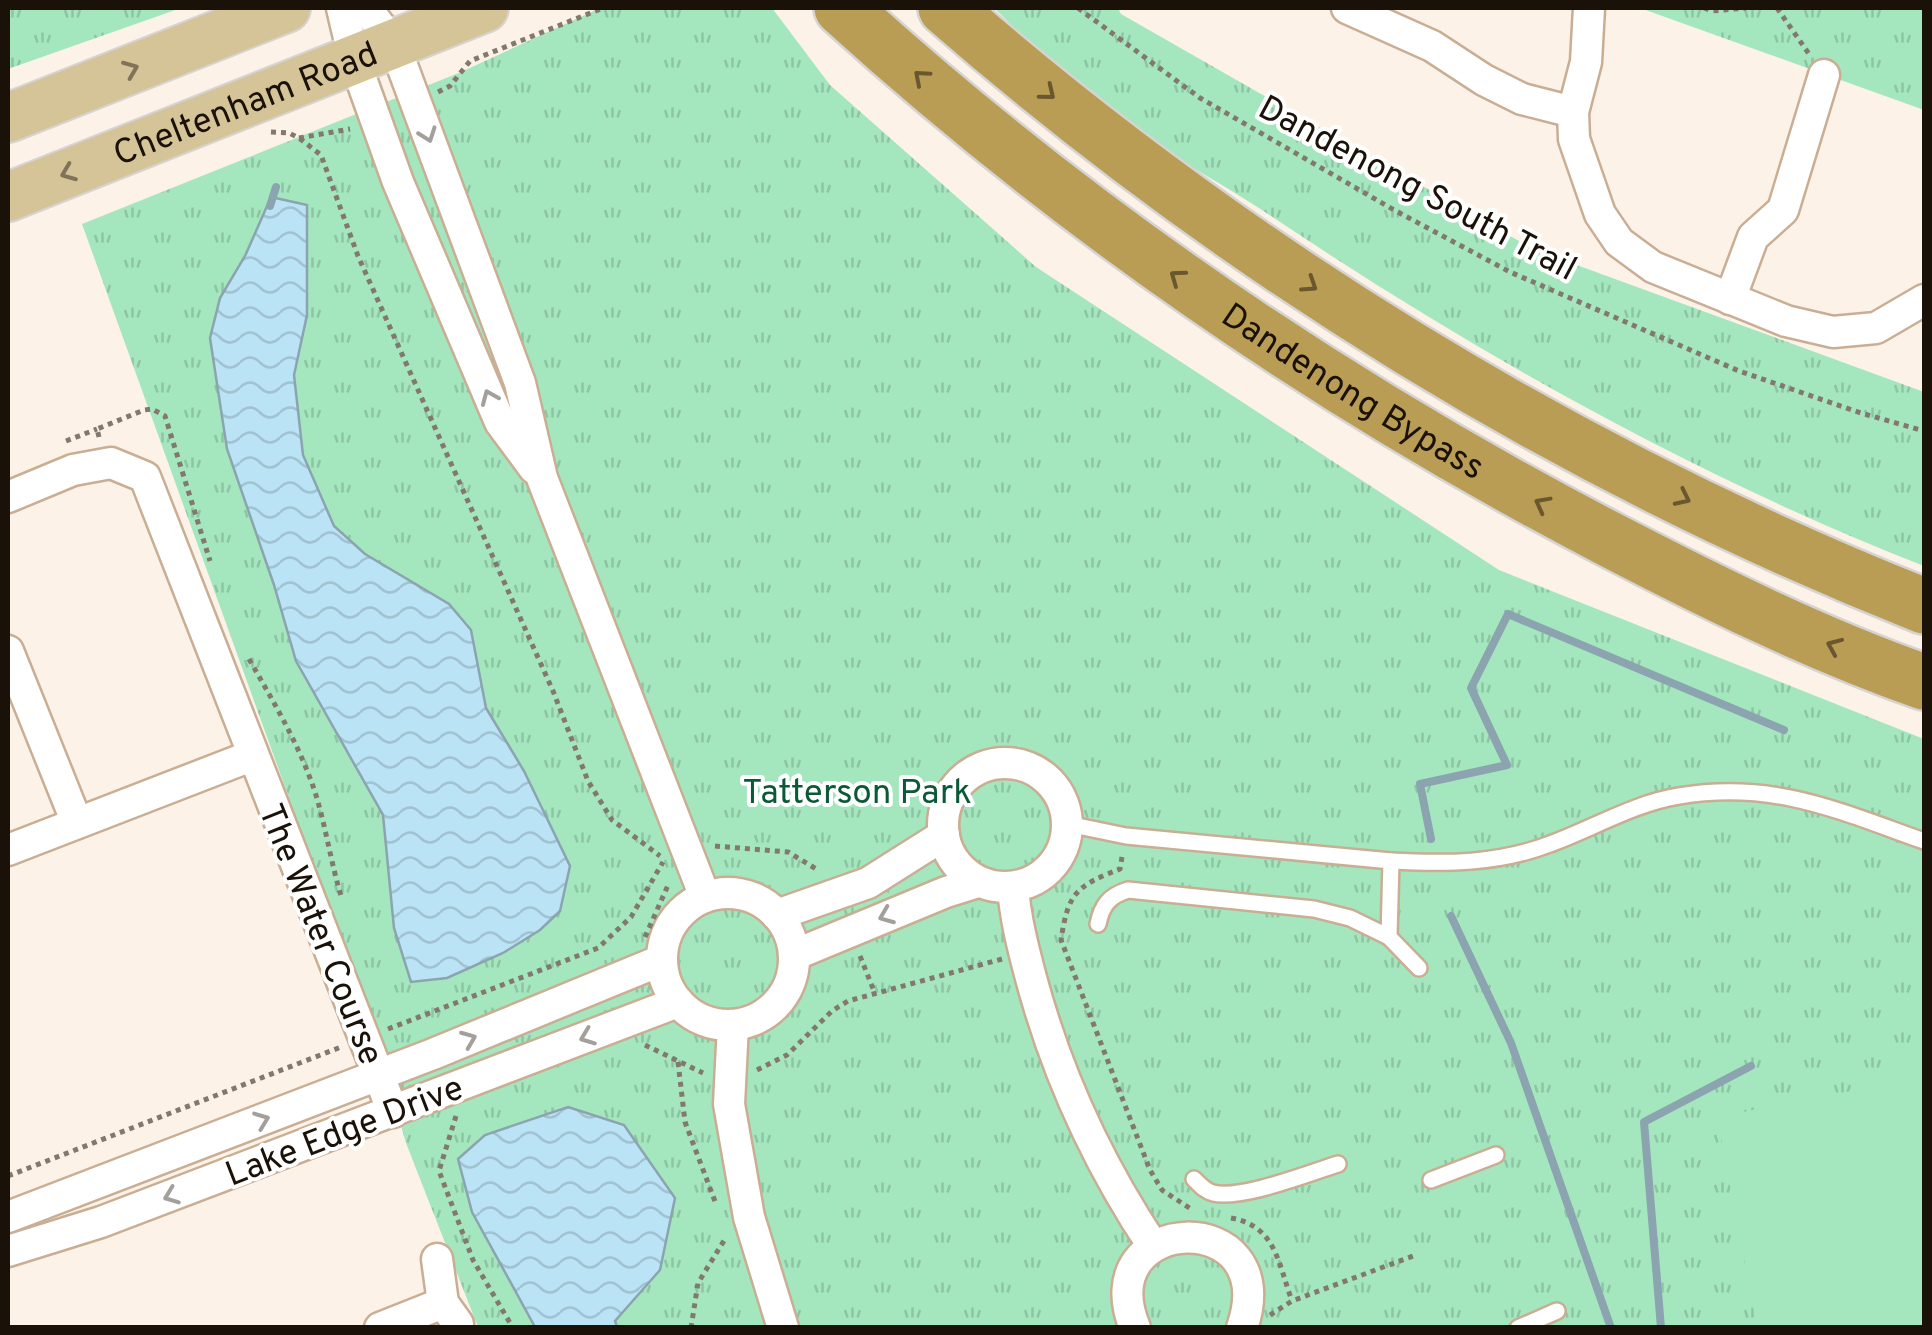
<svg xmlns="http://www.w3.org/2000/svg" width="1932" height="1335" font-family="Overpass,sans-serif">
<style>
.grass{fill:url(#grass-tufts)}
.pitch{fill:#a4e7bf}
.water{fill:url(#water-waves);stroke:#8ba4af;stroke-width:2.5}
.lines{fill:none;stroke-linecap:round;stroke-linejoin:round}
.stream{stroke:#8ba4af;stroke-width:8}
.lane-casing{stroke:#c9ae94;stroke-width:20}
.street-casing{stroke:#c9ae94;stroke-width:35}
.primary-casing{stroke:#d6d4d3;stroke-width:52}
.highway-casing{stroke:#d6d4d3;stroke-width:60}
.path{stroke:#82786e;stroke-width:5;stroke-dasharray:5 5;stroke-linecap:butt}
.lane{stroke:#fff;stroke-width:15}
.street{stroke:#fff;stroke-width:30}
.primary{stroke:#d6c499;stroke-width:48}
.highway{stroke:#ba9d55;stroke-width:55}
.oneway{stroke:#817358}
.oneway2{stroke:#6a572e}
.oneway3{stroke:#a3a09c}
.labels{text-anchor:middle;stroke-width:8;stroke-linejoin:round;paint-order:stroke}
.street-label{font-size:35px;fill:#1a1108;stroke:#fff}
.park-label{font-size:35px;fill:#0c5937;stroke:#fff}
</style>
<defs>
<pattern id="grass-tufts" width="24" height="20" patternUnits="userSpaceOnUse" patternTransform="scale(2.5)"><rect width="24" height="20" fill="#a4e7bf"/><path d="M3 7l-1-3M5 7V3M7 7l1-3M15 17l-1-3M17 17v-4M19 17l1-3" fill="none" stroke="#8dc5a3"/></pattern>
<pattern id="water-waves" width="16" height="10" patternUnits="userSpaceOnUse" patternTransform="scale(2.5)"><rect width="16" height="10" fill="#bbe3f6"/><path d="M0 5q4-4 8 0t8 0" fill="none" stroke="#a0c2d1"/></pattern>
</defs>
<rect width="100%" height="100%" fill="#fdf2e7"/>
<g class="grass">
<polygon points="8,8 181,8 8,69"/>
<polygon points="600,8 772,8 830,85 1036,267 1499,570 1924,739 1924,1327 478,1327 406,1143 373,1031 82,224 461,72"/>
<path d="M 994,8 L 1118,8 L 1121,14 L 1533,249 L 1924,392 L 1924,566 C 1694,476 1477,354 1271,216 C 1218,180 1155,149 1104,111 C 1065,83 1029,41 994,8 Z"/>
<polygon points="1640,8 1924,8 1924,110"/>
</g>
<polygon class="pitch" points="1924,1077 1924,1327 1757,1327 1717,1117"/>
<g class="water">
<polygon points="271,197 307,205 307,315 294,375 303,455 334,526 365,554 449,604 471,630 486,708 524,771 570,866 560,911 540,930 503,953 447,978 411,982 394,928 383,815 296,661 274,585 227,449 210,338 220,298 245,256"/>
<polygon points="568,1107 624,1125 675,1198 660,1270 615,1321 617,1327 535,1327 472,1212 458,1159 485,1135"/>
</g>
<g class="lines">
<g class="stream">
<polyline points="270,206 276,187"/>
<polyline points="1431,839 1420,784 1507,765 1471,688 1508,614 1784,730"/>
<polyline points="1451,916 1511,1043 1611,1328"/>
<polyline points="1661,1328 1644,1122 1751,1066"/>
</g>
<g class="lane-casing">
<g id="lane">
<polyline points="1068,824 1126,836 1391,861 1389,937 1419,968"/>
<path d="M 1391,861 C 1446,864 1498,864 1550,844 C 1592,829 1634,803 1679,796 C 1773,780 1839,811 1924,841"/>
<path d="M 1098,924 C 1102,905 1109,896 1128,890 L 1314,909 L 1350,918 L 1389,937"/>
<path d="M 1194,1179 C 1200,1185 1205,1191 1213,1193 C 1241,1200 1309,1173 1338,1164"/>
<polyline points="1431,1180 1496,1155"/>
<polyline points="1518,1328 1557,1311"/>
</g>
</g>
<g class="street-casing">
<g id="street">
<polyline points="342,8 354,59 398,182 500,422 534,468"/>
<polyline points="366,8 394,44 520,383 542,478 705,897"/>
<polyline points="1347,8 1432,46 1484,80 1522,99 1573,112"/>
<polyline points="1589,8 1586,62 1573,112 1574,139 1600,214 1619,242 1653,267 1786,321 1833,332 1876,328 1924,300"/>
<polyline points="1730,299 1753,237 1783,210 1824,75"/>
<polyline points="8,497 73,470 111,463 145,477 393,1112"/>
<polyline points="8,651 77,823"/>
<circle cx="1005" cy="825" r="62"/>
<polyline points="8,850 251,756"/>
<path d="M 1013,887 C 1015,917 1023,948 1031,978 C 1057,1075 1097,1162 1153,1246"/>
<circle cx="728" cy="959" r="66"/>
<polyline points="777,915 868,883 944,835"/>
<polyline points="794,955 946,892 978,882"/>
<polyline points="733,1025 729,1104 749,1217 783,1328"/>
<polyline points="8,1217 433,1054 662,960"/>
<polyline points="8,1251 101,1222 678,1002"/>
<polyline points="437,1259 443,1303 458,1324"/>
<polyline points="380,1328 443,1303"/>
<path d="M 1135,1328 C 1087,1211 1285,1204 1242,1328"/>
</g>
</g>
<g class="primary-casing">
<g id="primary">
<polyline points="8,118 286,8"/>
<path id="s1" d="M 8,197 L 484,8"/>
</g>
</g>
<g class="highway-casing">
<g id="highway">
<path id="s2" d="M 842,8 C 1073,218 1332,395 1609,539 C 1711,592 1816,644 1924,682"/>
<path d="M 946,8 C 1235,260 1567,464 1924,606"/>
</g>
</g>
<g class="path">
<polyline points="1078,8 1200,98 1394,210 1510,272 1739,371 1861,413 1924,431"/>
<polyline points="1704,8 1712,11 1746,8"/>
<polyline points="1777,8 1809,54"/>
<polyline points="438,92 450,86 470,61 603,8"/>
<polyline points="271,132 289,133 299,138 321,155 358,256 553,691 588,781 612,820 660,856"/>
<polyline points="299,138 350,129"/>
<polyline points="99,437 97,429 144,410 152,409 165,416 210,561"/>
<polyline points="66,441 97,429"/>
<path d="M 249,659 C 274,703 299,744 315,792 C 326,827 331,864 342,899"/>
<polyline points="715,846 788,852 818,870"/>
<path d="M 1122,857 L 1120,869 C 1076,886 1068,893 1061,940 L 1150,1170 L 1162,1190 L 1191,1209"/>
<polyline points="645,937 669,883"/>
<polyline points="860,956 874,991"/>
<polyline points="388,1029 598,948 631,917 663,862"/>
<polyline points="645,1045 703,1073"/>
<polyline points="678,1062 685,1122 716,1204"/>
<polyline points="757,1070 787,1055 832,1011 848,1001 1002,959"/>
<polyline points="456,1116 439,1171 473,1260 513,1328"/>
<polyline points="8,1176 341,1047"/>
<path d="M 1231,1218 C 1276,1226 1278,1263 1292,1301"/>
<polyline points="1270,1315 1292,1301 1413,1256"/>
<polyline points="691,1328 698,1283 725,1239"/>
</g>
<use href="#lane" class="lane"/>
<use href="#street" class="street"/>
<use href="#primary" class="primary"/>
<use href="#highway" class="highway"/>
</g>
<defs><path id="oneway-chevron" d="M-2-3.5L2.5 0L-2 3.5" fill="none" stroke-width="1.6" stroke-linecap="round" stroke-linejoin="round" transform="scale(2.5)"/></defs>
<g class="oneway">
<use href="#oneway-chevron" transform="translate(131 69) rotate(-22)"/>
<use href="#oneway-chevron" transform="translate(68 173) rotate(158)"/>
</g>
<g class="oneway2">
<use href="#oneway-chevron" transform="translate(921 77) rotate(-139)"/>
<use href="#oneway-chevron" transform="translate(1048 93) rotate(39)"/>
<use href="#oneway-chevron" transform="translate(1177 277) rotate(-144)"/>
<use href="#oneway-chevron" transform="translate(1310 285) rotate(33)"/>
<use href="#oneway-chevron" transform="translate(1683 498) rotate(26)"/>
<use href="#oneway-chevron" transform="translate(1542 504) rotate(-152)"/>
<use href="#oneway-chevron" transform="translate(1834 646) rotate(-157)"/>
</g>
<g class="oneway3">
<use href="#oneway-chevron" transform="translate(428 135) rotate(70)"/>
<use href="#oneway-chevron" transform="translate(489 397) rotate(-113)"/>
<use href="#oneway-chevron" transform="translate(886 916) rotate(158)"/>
<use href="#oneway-chevron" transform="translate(587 1037) rotate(159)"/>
<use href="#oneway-chevron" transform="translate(469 1039) rotate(-22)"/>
<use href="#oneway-chevron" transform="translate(262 1120) rotate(-21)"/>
<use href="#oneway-chevron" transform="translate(171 1196) rotate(159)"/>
</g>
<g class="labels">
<g class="street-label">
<text dy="12" stroke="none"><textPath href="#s1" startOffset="255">Cheltenham Road</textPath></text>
<text transform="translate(1418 187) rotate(28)" y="12">Dandenong South Trail</text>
<text dy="12" stroke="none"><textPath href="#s2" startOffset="640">Dandenong Bypass</textPath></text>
<text transform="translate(322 934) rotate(68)" y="12">The Water Course</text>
<text transform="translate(344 1130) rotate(-21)" y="12">Lake Edge Drive</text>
</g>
<g class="park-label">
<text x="857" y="803">Tatterson Park</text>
</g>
</g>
<rect width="1932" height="1335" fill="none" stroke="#1a1108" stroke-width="20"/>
</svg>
